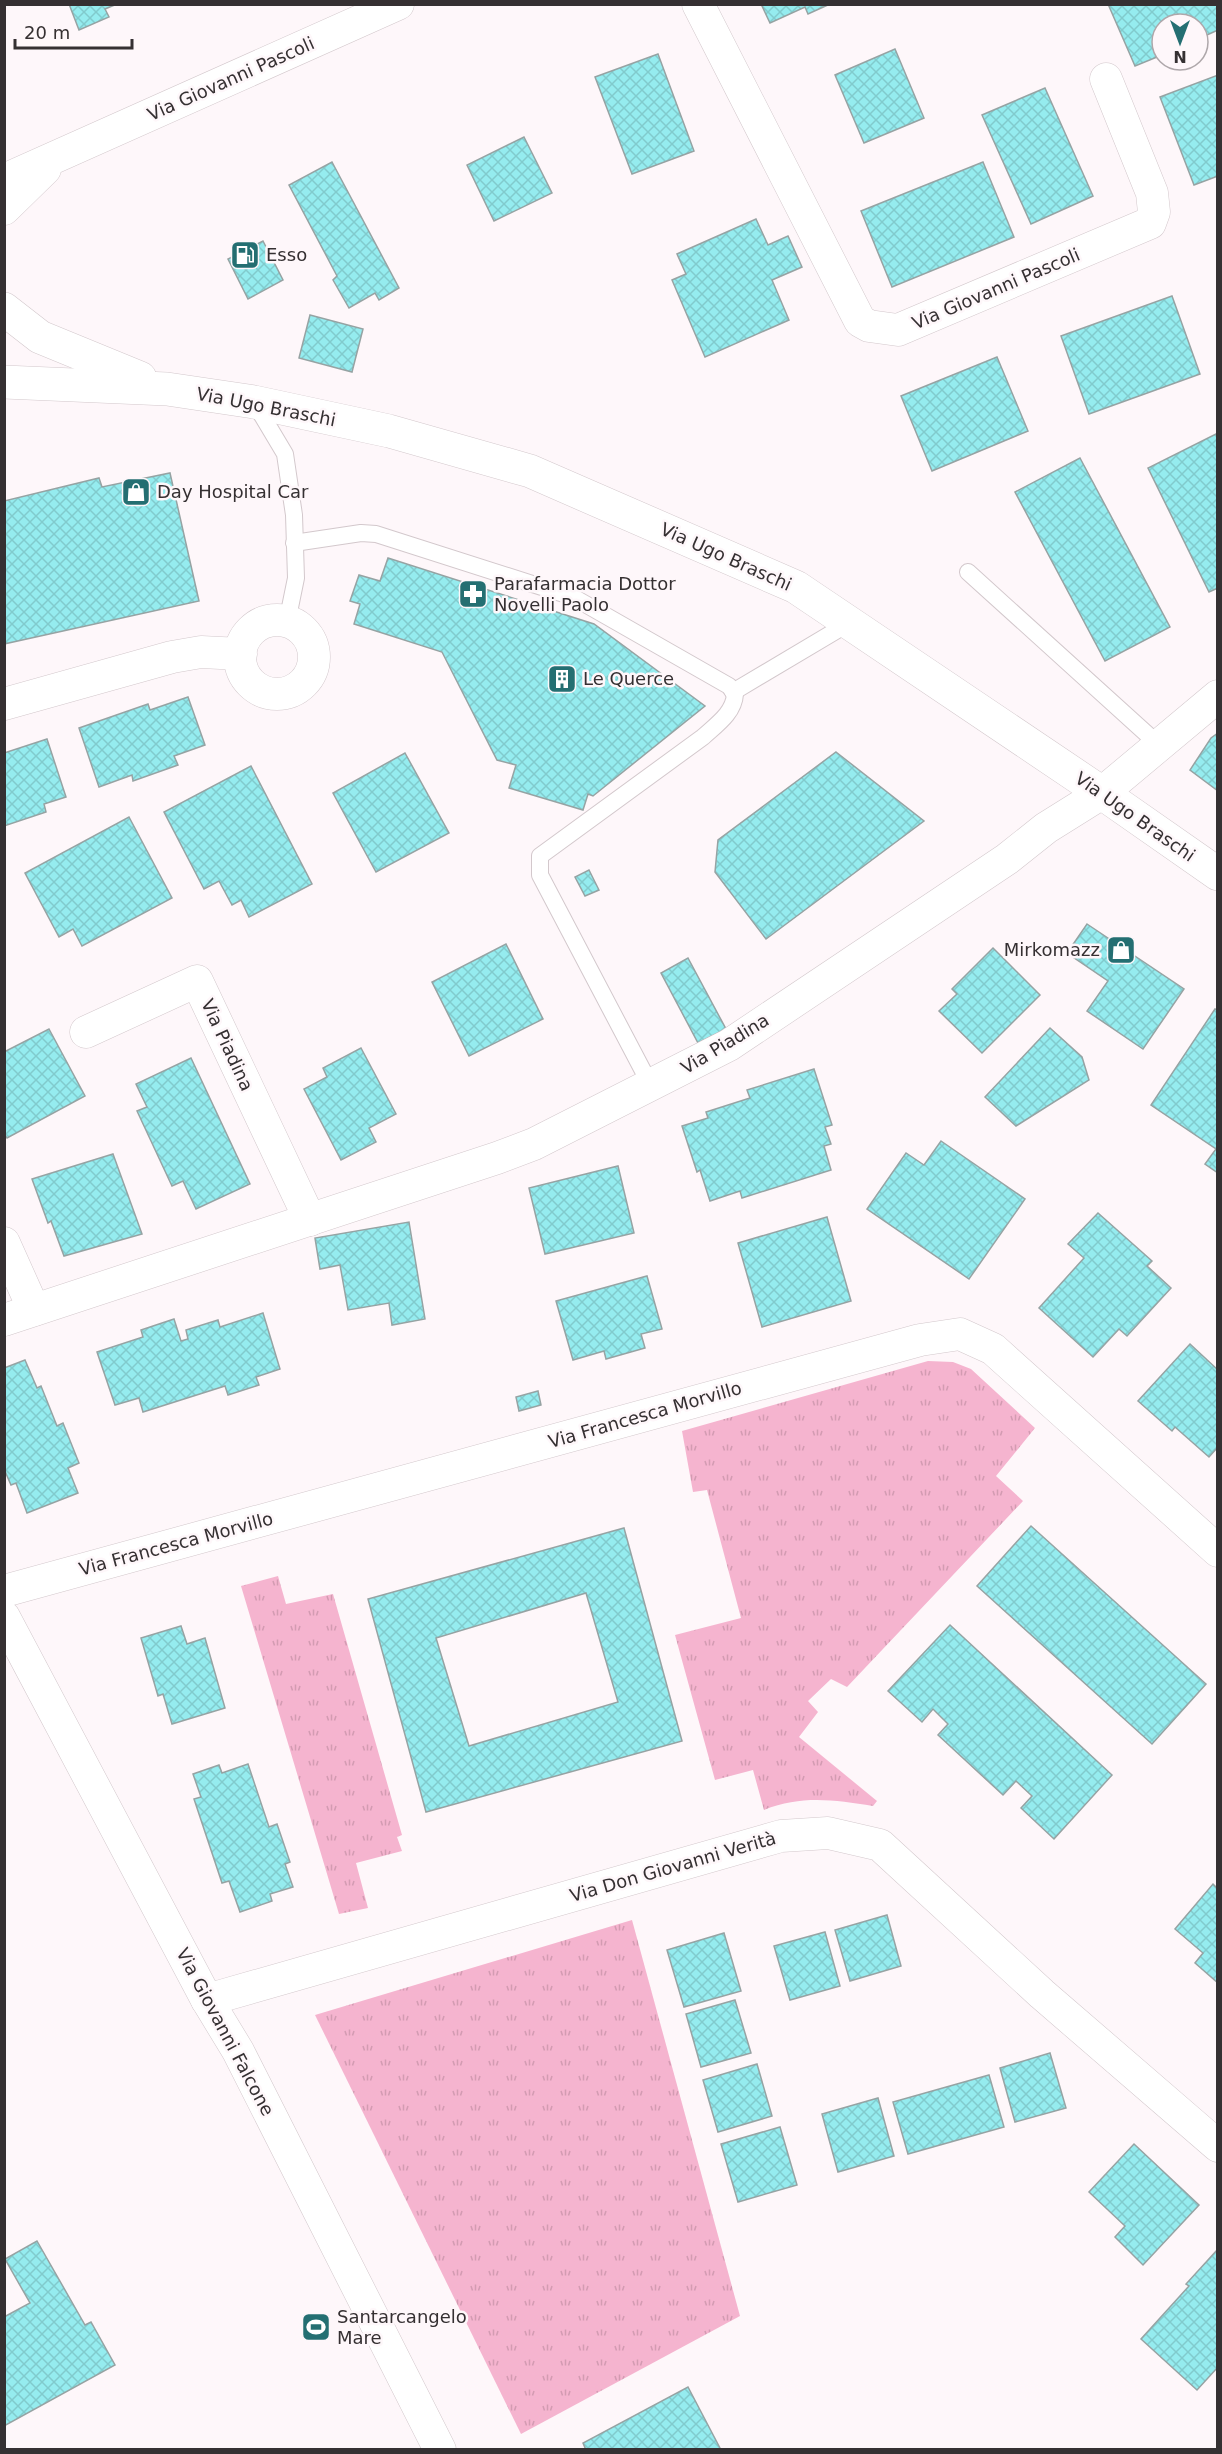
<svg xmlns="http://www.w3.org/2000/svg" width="1222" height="2454" font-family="'DejaVu Sans',sans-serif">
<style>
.park{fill:url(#park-tufts)}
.building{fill:url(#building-cross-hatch);stroke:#96a3a3;stroke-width:1.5;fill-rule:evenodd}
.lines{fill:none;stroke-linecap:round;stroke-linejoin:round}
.service-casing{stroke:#d3c8cc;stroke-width:18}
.minor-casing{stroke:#d3c8cc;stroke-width:33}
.primary-casing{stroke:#d3c8cc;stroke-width:34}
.service{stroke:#fff;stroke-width:16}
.minor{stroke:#fff;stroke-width:32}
.primary{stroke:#fff;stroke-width:33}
.labels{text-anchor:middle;stroke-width:5;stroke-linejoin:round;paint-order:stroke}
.street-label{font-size:18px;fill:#353032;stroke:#fef7fa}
.poi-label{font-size:18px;fill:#353032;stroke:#fef7fa;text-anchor:start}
</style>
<defs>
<pattern id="park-tufts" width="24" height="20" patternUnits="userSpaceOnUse" patternTransform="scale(1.5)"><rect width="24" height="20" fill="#f5b4cf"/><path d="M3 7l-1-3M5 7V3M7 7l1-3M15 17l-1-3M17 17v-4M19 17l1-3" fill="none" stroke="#d39bb2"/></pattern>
<pattern id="building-cross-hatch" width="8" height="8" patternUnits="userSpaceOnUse" patternTransform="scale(1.5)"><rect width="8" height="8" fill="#95ecef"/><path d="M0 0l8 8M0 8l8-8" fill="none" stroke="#81cbcd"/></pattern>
</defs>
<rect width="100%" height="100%" fill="#fef7fa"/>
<g class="park">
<path d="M 928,1361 L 953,1362 L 971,1369 L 1035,1428 L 996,1476 L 1023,1501 L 847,1687 L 831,1679 L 808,1701 L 818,1712 L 799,1737 L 877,1801 L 873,1806 C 834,1800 802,1795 764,1810 L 753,1770 L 715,1780 L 675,1635 L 741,1618 L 707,1490 L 693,1492 L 682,1431 Z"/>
<polygon points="278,1576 286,1604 333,1594 402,1835 397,1837 402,1851 356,1863 368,1908 339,1914 241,1586"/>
<polygon points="632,1920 740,2316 521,2434 315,2015"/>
</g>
<g class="building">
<polygon points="69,4 117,4 105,9 109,17 79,30"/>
<polygon points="761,4 830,4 808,14 805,7 770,23"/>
<polygon points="1108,4 1218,4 1218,30 1198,39 1198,24 1162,24 1162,55 1135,66"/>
<polygon points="895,49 924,118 864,143 835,75"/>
<polygon points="658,54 694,151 632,174 595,77"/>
<polygon points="1218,75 1218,176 1194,185 1160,97"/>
<polygon points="1045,88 1093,196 1031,224 982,115"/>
<polygon points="524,137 552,193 494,221 467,165"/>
<polygon points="332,162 399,288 379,300 375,293 349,308 333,280 337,276 289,185"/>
<polygon points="983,162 1014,237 892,287 861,211"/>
<polygon points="756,219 768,245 788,236 802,267 772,280 789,320 705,357 672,280 686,274 677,254"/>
<polygon points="263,241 283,280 248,299 228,259"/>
<polygon points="1172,296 1200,374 1089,414 1061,336"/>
<polygon points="310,315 363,329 352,372 299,358"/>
<polygon points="997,357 1028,431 932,471 901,396"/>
<polygon points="1218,433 1218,588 1209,592 1148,468"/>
<polygon points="1080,458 1170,627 1105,661 1015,492"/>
<polygon points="170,473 199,601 4,644 4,501 99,478 102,487"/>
<polygon points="388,558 594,624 705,706 593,796 588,794 583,810 509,788 516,765 497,760 442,652 354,624 360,604 350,601 359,575 380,581"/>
<polygon points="188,697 205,745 174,756 178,765 133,781 132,775 99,787 79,728 148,704 150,710"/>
<polygon points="1218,733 1218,791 1190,770 1211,738"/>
<polygon points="47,739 66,797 44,804 46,812 4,826 4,753"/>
<polygon points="836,752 924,821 766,939 715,872 718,840"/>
<polygon points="405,753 449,833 376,872 333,793"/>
<polygon points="251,766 312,884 249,917 241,900 232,905 219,881 204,889 164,812"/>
<polygon points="129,817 172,898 82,946 73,929 59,937 25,873"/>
<polygon points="589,870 599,890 585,896 575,877"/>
<polygon points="1087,924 1184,989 1143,1049 1087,1011 1108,981 1067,953"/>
<polygon points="506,944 543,1019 469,1056 432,982"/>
<polygon points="993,948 1040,995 982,1053 939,1011 957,994 952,989"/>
<polygon points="688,958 726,1029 698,1043 661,973"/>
<polygon points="1215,1009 1218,1010 1218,1173 1205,1164 1216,1149 1151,1105"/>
<polygon points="1050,1028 1082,1057 1089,1080 1016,1126 985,1097"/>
<polygon points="49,1029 85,1096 7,1138 4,1134 4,1052"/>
<polygon points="361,1048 396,1114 369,1128 376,1142 341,1160 304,1089 327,1077 323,1068"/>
<polygon points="191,1058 250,1184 196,1209 183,1181 172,1186 137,1111 147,1107 136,1084"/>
<polygon points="814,1069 832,1125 825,1127 831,1144 824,1146 831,1170 742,1198 740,1191 710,1201 700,1170 697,1172 682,1126 708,1118 706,1112 750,1098 747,1090"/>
<polygon points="941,1141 1025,1199 969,1279 867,1209 906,1153 924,1165"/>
<polygon points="113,1154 142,1234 64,1256 51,1221 48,1223 32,1179"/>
<polygon points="618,1166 634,1233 545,1254 529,1188"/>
<polygon points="1098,1213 1152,1261 1147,1266 1171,1288 1127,1336 1119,1329 1093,1357 1039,1308 1084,1258 1068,1244"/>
<polygon points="827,1217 851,1301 762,1327 738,1243"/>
<polygon points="409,1222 425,1319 392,1325 389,1303 348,1310 340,1265 320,1269 315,1238"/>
<polygon points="647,1276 662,1329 641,1334 645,1348 606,1359 604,1351 573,1360 556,1301"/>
<polygon points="263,1313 280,1369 256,1377 259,1385 228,1395 225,1386 143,1412 139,1398 115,1405 97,1352 143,1337 141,1330 174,1319 181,1341 188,1339 186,1330 218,1320 220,1327"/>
<polygon points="1190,1344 1218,1370 1218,1447 1209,1457 1175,1427 1172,1431 1138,1401"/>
<polygon points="25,1360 37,1388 41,1386 57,1426 63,1423 79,1463 68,1468 78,1493 27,1513 16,1483 11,1485 4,1469 4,1368"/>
<polygon points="538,1391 541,1405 519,1411 516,1397"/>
<polygon points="1031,1526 1206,1684 1152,1744 977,1586"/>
<path d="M 624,1528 L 682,1741 L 426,1812 L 368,1599 ZM 586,1593 L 618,1702 L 469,1746 L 436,1638 Z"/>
<polygon points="950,1625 1112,1775 1054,1839 1021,1808 1032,1796 1016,1781 1003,1795 938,1735 948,1724 933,1709 922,1722 888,1691"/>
<polygon points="181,1626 187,1644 205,1638 225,1708 172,1724 163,1694 158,1696 141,1638"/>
<polygon points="248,1764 269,1827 277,1824 290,1862 285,1864 293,1887 270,1894 272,1901 240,1912 229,1881 222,1883 194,1799 201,1797 193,1774 219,1765 222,1773"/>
<polygon points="1213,1884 1218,1889 1218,1983 1195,1963 1203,1953 1175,1929"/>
<polygon points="887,1915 901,1966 850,1981 835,1930"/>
<polygon points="825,1932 840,1986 790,2000 774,1946"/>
<polygon points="724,1933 741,1991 684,2007 667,1950"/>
<polygon points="735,2000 751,2053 701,2067 686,2014"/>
<polygon points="1050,2053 1066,2108 1015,2122 1000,2068"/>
<polygon points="757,2064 772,2116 718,2132 703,2080"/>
<polygon points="989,2075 1004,2127 908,2154 893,2102"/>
<polygon points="878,2098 894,2156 838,2172 822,2114"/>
<polygon points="780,2127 797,2185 738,2202 721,2144"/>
<polygon points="1134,2144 1199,2205 1143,2265 1115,2237 1125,2226 1089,2192"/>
<polygon points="37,2241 85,2325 91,2322 115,2365 4,2426 4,2317 30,2303 5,2259"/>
<polygon points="1218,2249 1218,2367 1197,2390 1141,2339 1189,2286 1186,2284"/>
<polygon points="688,2387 721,2450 586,2450 583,2443"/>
</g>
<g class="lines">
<g class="service-casing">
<g id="service">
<polyline points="254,402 285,454 294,515 296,578 287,622"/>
<path d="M 294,543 L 361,533 L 376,534 L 573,597 L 729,686 L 735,694 C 734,713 716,725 703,737 L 540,856 L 540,875 L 651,1086"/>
<polyline points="968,572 1159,745"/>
<polyline points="733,692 849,623"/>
</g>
</g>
<g class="minor-casing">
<g id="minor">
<polyline points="698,4 860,321 869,326 898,330 1150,223 1154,212 1152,193 1106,79"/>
<polyline points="4,180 398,4"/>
<polyline points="4,209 45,169"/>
<circle cx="277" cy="657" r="37"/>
<polyline points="4,704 172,657 201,652 241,654"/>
<polyline points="86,1032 197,981 310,1220"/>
<polyline points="4,1243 34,1310"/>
<polyline points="4,1320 497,1158 534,1144 729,1045 1007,859 1046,828 1102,793 1218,696"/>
<polyline points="4,1591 920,1340 960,1334 993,1349 1218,1551"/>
<polyline points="4,1617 207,2000 238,2051 440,2450"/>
<polyline points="207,2000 781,1836 828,1833 880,1845 1042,1994 1218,2146"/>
</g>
</g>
<g class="primary-casing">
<g id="primary">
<polyline points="4,309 40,337 140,378"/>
<polyline points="4,382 167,389 254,402 389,431 530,471 796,587 1102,793 1218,874"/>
</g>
</g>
<use href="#service" class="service"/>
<use href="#minor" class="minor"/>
<use href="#primary" class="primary"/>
</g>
<defs>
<g id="fuel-square" transform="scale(1.5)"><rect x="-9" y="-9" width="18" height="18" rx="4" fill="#246f72" stroke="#fef7fa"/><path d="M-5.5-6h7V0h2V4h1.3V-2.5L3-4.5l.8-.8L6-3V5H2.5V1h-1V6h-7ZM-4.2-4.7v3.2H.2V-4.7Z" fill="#fff"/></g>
<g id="shop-square" transform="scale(1.5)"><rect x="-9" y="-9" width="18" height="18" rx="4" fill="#246f72" stroke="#fef7fa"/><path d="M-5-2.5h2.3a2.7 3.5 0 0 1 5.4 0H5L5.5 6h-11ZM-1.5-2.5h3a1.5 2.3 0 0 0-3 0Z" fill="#fff"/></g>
<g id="pharmacy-square" transform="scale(1.5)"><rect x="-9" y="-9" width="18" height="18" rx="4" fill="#246f72" stroke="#fef7fa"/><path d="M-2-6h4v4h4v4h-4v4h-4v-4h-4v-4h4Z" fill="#fff"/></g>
<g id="building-square" transform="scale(1.5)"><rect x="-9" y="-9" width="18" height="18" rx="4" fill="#246f72" stroke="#fef7fa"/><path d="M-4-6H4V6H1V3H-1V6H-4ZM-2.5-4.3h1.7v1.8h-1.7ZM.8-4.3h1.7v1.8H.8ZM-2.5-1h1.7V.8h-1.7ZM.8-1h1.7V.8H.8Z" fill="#fff"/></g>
<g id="stadium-square" transform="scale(1.5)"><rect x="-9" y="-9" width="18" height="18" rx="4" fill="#246f72" stroke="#fef7fa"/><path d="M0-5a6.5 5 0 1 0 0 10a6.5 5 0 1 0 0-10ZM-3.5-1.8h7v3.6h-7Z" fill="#fff"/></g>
</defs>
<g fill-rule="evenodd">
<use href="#fuel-square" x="245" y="255"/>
<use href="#shop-square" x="136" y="492"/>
<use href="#pharmacy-square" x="473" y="594"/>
<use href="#building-square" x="562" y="679"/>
<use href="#shop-square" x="1121" y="950"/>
<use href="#stadium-square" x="316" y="2327"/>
</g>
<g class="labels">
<g class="street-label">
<text transform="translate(231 79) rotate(-24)" y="6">Via Giovanni Pascoli</text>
<text transform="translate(996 289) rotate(-23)" y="6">Via Giovanni Pascoli</text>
<text transform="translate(266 407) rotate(11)" y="6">Via Ugo Braschi</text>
<text transform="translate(726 557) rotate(24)" y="6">Via Ugo Braschi</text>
<text transform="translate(1135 817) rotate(35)" y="6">Via Ugo Braschi</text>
<text transform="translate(725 1044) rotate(-31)" y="6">Via Piadina</text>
<text transform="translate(227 1045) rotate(65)" y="6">Via Piadina</text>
<text transform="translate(645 1415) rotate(-16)" y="6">Via Francesca Morvillo</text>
<text transform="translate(176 1544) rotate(-15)" y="6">Via Francesca Morvillo</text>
<text transform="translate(673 1867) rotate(-16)" y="6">Via Don Giovanni Verità</text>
<text transform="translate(225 2032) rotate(62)" y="6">Via Giovanni Falcone</text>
</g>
<g class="poi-label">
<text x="266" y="261">Esso</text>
<text x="157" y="498">Day Hospital Car</text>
<text x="494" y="590">Parafarmacia Dottor<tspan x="494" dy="21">Novelli Paolo</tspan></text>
<text x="583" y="685">Le Querce</text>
<text x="1100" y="956" text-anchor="end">Mirkomazz</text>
<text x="337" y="2323">Santarcangelo<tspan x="337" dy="21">Mare</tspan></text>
</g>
</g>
<rect width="1222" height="2454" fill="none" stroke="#353032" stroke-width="12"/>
<g transform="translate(1180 42) rotate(180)"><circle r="28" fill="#fef7fa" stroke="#aea7aa" stroke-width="1.5"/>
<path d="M0-4.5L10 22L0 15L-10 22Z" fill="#246f72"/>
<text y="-9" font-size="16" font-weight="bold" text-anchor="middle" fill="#353032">N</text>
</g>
<path d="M15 39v9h117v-9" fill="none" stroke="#353032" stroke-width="3"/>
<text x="24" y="39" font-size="18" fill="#353032" stroke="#fef7fa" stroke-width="4.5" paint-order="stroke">20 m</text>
</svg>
